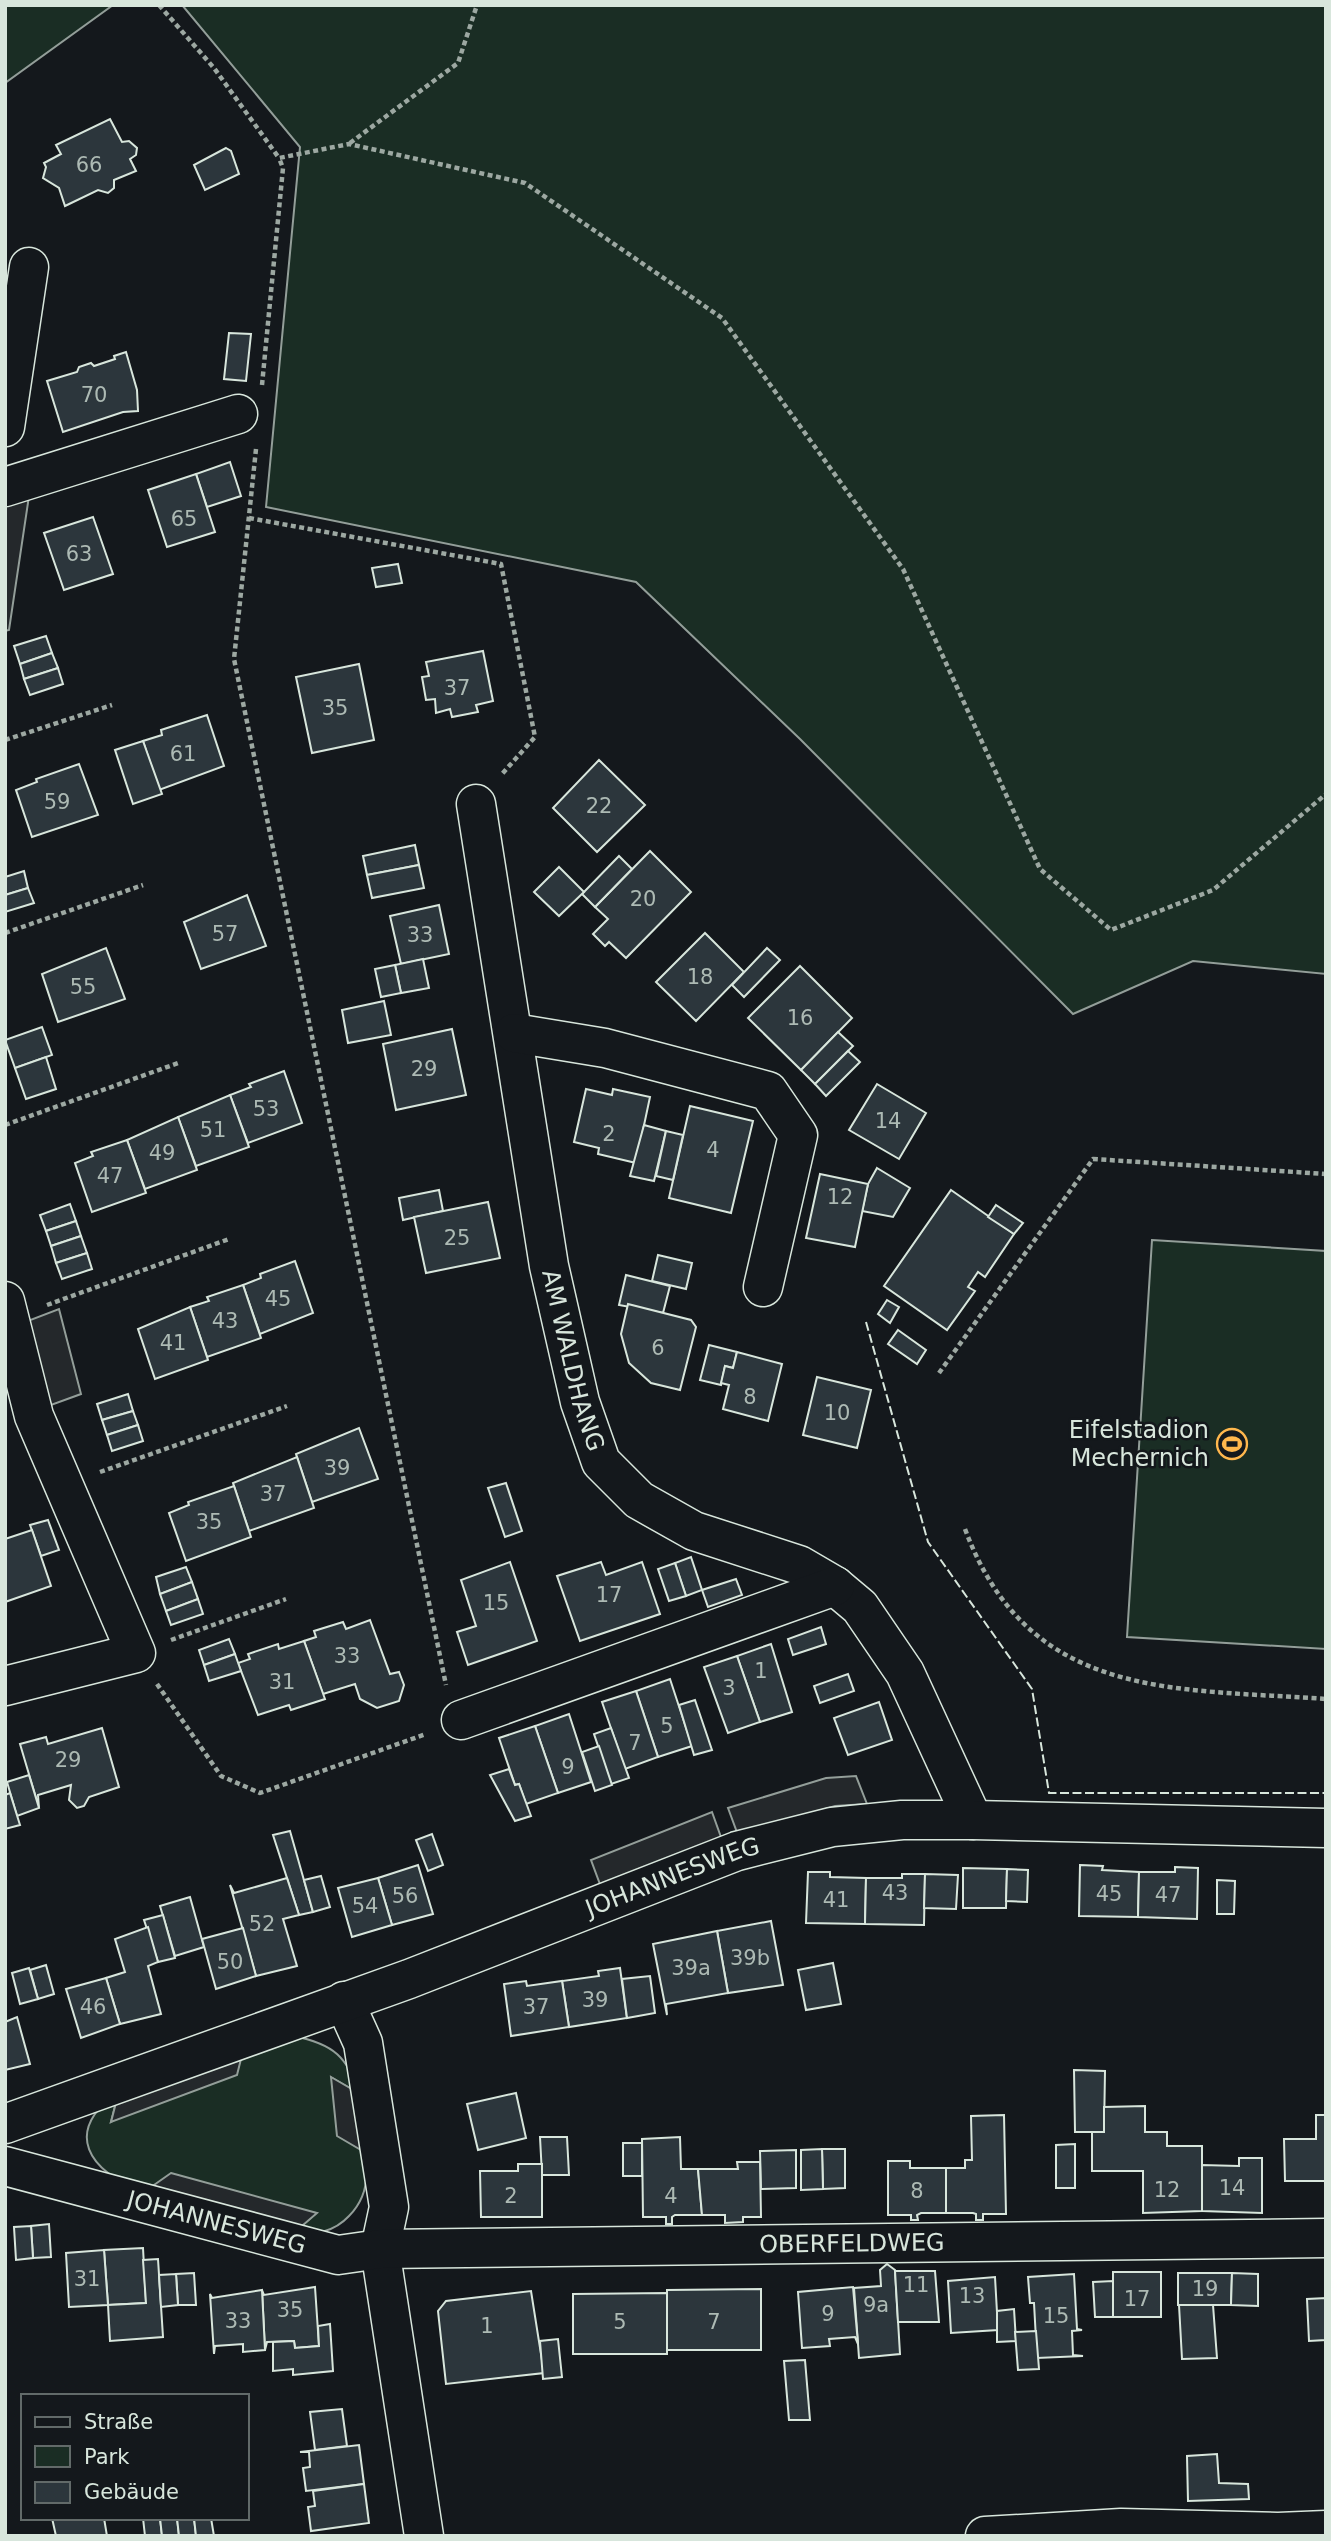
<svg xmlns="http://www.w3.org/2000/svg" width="1331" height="2541" font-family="'DejaVu Sans',sans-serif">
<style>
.green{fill:#1a2d24;stroke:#939e99;stroke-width:2}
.parking{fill:#24282b;stroke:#939e99;stroke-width:2}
.building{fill:#2c363c;stroke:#d8e6dc;stroke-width:2}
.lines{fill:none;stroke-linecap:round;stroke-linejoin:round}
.minor-casing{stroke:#d8e6dc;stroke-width:41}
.path{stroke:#9da8a2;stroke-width:4.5;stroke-dasharray:5 3.5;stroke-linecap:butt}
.minor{stroke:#14181c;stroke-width:38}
.fence{stroke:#d8e6dc;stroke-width:2;stroke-dasharray:9 3.5;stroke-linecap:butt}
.labels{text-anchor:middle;stroke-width:5;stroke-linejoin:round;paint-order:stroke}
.number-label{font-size:21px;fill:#adbab4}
.street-label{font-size:24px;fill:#d8e6dc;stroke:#14181c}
.poi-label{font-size:24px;fill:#d8e6dc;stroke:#14181c;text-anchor:end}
</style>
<rect width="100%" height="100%" fill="#14181c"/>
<g class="green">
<polygon points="5,5 113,5 5,83"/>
<polygon points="182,5 1326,5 1326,974 1193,961 1073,1014 800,739 636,582 266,507 300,147"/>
<polygon points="1152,1240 1326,1251 1326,1649 1127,1637"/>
<path d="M 293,2036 C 335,2044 346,2057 362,2095 L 332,2078 C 351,2120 389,2175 349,2216 C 334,2232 316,2235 295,2232 L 316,2213 L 144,2192 C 89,2171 61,2133 119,2091 L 111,2122 L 245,2043 Z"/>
</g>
<g class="parking">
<polygon points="29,496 9,630 5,631 5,506"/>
<polygon points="59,1309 81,1394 51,1405 25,1322"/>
<polygon points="856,1776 867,1804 835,1806 738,1835 728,1808 826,1778"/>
<polygon points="712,1812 722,1840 601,1887 591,1860"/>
<polygon points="245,2043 237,2075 111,2122 119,2091"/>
<polygon points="331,2077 362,2095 366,2153 337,2136"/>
<polygon points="171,2173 317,2213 295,2232 144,2192"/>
</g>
<g class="building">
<polygon points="110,119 122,142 129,141 137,148 136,155 130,159 136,171 114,180 114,188 108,193 98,190 65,206 59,188 43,178 46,167 44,163 61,154 56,145"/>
<polygon points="226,148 231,151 239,174 205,190 194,165"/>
<polygon points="229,333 251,334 246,381 224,379"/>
<polygon points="126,352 137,390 138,411 123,412 63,432 47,381 77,372 79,367 91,363 94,366 115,359 114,356"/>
<polygon points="230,462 241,496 207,507 196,474"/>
<polygon points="196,474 215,532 167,547 148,490"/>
<polygon points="93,517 113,574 64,590 44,533"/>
<polygon points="398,564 402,583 376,587 372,568"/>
<polygon points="46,636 52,653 20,664 14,646"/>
<polygon points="483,651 493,701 476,705 478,712 452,717 450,709 436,713 435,699 426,700 422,677 429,676 426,662"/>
<polygon points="52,653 58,668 24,679 20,664"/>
<polygon points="359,664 374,740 312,753 296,677"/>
<polygon points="58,668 63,684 30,695 24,679"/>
<polygon points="207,715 224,766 159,790 143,741 162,735 161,730"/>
<polygon points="143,741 162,794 133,804 115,750"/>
<polygon points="599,760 645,805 597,852 553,808"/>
<polygon points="79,764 98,815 32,837 16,790 37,782 36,779"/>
<polygon points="415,845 419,865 367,875 363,856"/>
<polygon points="650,851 691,892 626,958 609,942 605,946 593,934 608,919 595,907"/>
<polygon points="619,856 632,869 595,907 582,894"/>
<polygon points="419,865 424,888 372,898 367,875"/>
<polygon points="559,867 584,892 559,916 534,892"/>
<polygon points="24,871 28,888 5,895 5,877"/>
<polygon points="28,888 34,903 5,912 5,895"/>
<polygon points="247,895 266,946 201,969 184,922"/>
<polygon points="439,905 449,954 401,964 390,916"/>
<polygon points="705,933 744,972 696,1021 656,982"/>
<polygon points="106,948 125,999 58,1022 42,974"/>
<polygon points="767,948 780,960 744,997 732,985"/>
<polygon points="423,959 429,988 401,993 395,965"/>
<polygon points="395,965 401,993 381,997 375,969"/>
<polygon points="800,966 852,1018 801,1070 748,1018"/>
<polygon points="384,1001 391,1035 348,1043 342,1010"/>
<polygon points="42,1027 52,1055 15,1068 5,1040"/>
<polygon points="452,1029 466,1095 396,1110 383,1044"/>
<polygon points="838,1032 853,1046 815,1084 801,1070"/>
<polygon points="848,1051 860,1062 826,1096 815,1084"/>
<polygon points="46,1057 56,1089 26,1099 15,1068"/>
<polygon points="284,1071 302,1123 248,1143 230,1095 251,1087 249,1084"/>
<polygon points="877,1084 926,1113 899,1159 849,1130"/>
<polygon points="586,1089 612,1095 613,1089 650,1097 636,1163 598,1154 599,1148 574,1142"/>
<polygon points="230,1095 249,1147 196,1166 178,1117"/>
<polygon points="690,1106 753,1121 731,1213 669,1198"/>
<polygon points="178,1117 197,1170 145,1189 127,1140"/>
<polygon points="644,1125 666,1131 654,1181 630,1176"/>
<polygon points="666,1131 683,1135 673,1180 656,1176"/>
<polygon points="127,1140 146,1193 92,1212 75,1163 93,1156 91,1152"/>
<polygon points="877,1168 910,1188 893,1217 862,1211 868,1184"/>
<polygon points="820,1174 868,1184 855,1247 806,1238"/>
<polygon points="439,1190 443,1211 403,1220 399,1198"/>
<polygon points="951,1190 1014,1234 985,1277 978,1272 968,1287 975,1291 947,1330 884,1286"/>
<polygon points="488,1202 500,1258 426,1273 414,1217"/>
<polygon points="70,1204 76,1221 46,1231 40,1215"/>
<polygon points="996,1205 1023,1223 1014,1234 988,1217"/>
<polygon points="76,1221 81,1236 51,1246 46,1231"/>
<polygon points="81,1236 87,1253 56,1263 51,1246"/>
<polygon points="87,1253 92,1269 62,1279 56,1263"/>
<polygon points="658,1255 692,1263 686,1289 652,1281"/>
<polygon points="295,1261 313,1313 260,1334 243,1285 261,1278 260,1274"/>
<polygon points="626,1275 670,1286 663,1313 619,1305"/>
<polygon points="243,1285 261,1338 207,1357 190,1307 209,1301 207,1297"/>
<polygon points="887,1300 899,1307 890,1323 878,1314"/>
<polygon points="628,1304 691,1320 696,1327 680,1390 651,1383 629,1363 621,1334"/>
<polygon points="190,1307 208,1360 155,1379 138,1329"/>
<polygon points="898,1330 926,1350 917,1364 888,1344"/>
<polygon points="709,1345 737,1352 733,1368 725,1366 721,1385 700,1380"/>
<polygon points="737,1352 782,1364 768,1421 723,1409 729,1385 721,1383 725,1366 733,1368"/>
<polygon points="817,1377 871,1390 857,1448 803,1435"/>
<polygon points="128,1394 133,1411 102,1420 97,1404"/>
<polygon points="133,1411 138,1425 107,1435 102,1420"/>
<polygon points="138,1425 143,1441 112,1451 107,1435"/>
<polygon points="359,1428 378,1479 312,1502 296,1454"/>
<polygon points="297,1457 314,1508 249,1531 233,1483"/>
<polygon points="506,1483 522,1531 505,1537 488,1488"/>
<polygon points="234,1486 251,1537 186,1561 169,1513 189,1505 188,1502"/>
<polygon points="48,1520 59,1550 41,1556 30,1525"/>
<polygon points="32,1530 51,1586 5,1602 5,1539"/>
<polygon points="691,1557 702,1590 686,1596 675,1563"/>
<polygon points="510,1562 537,1641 468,1665 457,1632 476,1626 461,1580"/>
<polygon points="601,1562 606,1575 642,1562 660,1614 580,1641 557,1576"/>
<polygon points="675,1563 686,1596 669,1601 658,1569"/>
<polygon points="186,1567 192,1582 160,1594 156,1577"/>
<polygon points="736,1579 742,1595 708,1607 702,1590"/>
<polygon points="192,1582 198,1599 166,1611 160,1594"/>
<polygon points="198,1599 203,1614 171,1625 166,1611"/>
<polygon points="370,1620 390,1674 399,1672 404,1685 399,1701 377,1708 360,1699 355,1684 323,1694 304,1641 316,1637 314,1631 343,1622 346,1629"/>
<polygon points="821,1627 826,1644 793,1655 788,1639"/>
<polygon points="229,1639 235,1654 204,1665 199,1650"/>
<polygon points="304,1641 325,1699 291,1710 289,1705 258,1715 238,1663 250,1659 248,1654 278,1644 279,1649"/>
<polygon points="771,1644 792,1712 760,1722 737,1656"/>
<polygon points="235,1654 241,1671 209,1681 204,1665"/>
<polygon points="737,1656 760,1722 728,1733 704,1667"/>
<polygon points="848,1674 854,1691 820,1703 814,1686"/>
<polygon points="670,1679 692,1746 658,1757 636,1691"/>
<polygon points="636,1691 658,1757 625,1769 602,1702"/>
<polygon points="695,1700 712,1750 694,1755 679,1705"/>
<polygon points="879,1702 892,1740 848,1755 834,1718"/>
<polygon points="569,1714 591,1782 558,1793 535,1726"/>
<polygon points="535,1726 558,1793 526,1804 519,1784 515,1785 499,1738"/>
<polygon points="102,1728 119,1787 89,1797 84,1806 77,1808 69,1800 71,1785 38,1795 39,1808 20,1744 46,1737 48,1744"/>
<polygon points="611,1728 629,1778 611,1784 594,1734"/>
<polygon points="599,1746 612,1785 595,1791 582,1752"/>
<polygon points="509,1769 515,1785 519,1784 531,1816 515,1821 490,1775"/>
<polygon points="29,1775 39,1808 17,1816 7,1782"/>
<polygon points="10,1793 20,1825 5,1829 5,1795"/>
<polygon points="290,1831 313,1912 299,1915 273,1835"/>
<polygon points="432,1834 443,1865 428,1871 416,1840"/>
<polygon points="418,1865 433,1914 392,1925 378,1878"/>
<polygon points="1080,1865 1103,1866 1102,1870 1139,1872 1138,1917 1079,1916"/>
<polygon points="1175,1867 1198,1868 1197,1919 1138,1917 1139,1872 1175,1872"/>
<polygon points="963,1868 1007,1869 1006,1908 963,1908"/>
<polygon points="1007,1869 1028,1870 1027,1902 1006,1901"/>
<polygon points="808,1872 830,1872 830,1877 866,1878 865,1924 806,1923"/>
<polygon points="902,1874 925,1874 924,1925 865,1924 866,1878 902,1878"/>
<polygon points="925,1874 958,1875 956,1909 924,1908"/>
<polygon points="321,1876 330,1907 313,1912 304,1880"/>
<polygon points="287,1878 299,1915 283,1919 297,1966 256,1976 230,1885 234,1893"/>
<polygon points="378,1878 392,1925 352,1937 338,1888"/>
<polygon points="1217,1880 1235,1881 1234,1914 1217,1914"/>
<polygon points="190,1897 204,1947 175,1956 160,1906"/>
<polygon points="163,1915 175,1958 158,1962 144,1920"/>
<polygon points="771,1921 783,1985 728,1993 717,1931"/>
<polygon points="148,1927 158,1962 148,1966 161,2014 120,2024 106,1978 125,1972 115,1939"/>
<polygon points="243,1928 256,1976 216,1989 202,1939"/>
<polygon points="717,1931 728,1993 666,2004 667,2015 653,1944"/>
<polygon points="833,1963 841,2004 806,2010 798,1970"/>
<polygon points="46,1965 54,1994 38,1999 30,1970"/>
<polygon points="29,1968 38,1999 20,2004 12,1973"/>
<polygon points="620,1968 627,2018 569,2027 562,1981 599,1976 598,1971"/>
<polygon points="650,1976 655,2013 627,2018 622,1979"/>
<polygon points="106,1978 120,2024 81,2038 66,1989"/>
<polygon points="526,1981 527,1986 562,1981 569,2027 511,2036 504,1984"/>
<polygon points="17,2017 30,2064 5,2070 5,2022"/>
<polygon points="1074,2070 1105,2071 1104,2132 1075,2132"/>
<polygon points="516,2093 526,2138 478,2150 467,2104"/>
<polygon points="1145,2106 1145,2132 1167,2132 1167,2146 1202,2146 1202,2211 1143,2213 1143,2171 1092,2171 1092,2132 1104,2132 1104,2107"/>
<polygon points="1004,2115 1006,2214 983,2214 983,2220 976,2220 976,2214 973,2213 946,2213 946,2168 965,2168 965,2160 972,2160 971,2116"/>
<polygon points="1316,2115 1326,2115 1326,2181 1285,2181 1284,2139 1316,2139"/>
<polygon points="540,2137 567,2137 569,2175 542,2175"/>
<polygon points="680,2137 681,2169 698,2169 702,2215 675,2215 672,2217 672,2224 666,2224 666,2217 643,2217 642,2139"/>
<rect x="623" y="2143" width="19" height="33"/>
<polygon points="1075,2144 1075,2188 1056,2188 1056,2145"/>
<polygon points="822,2149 845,2149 845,2188 823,2189"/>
<polygon points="822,2149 823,2189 801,2190 801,2150"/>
<polygon points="796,2150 796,2188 761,2189 760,2151"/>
<polygon points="1239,2158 1262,2158 1262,2213 1202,2211 1202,2165 1239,2166"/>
<polygon points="888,2161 910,2161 910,2168 946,2168 946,2213 921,2213 917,2215 918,2220 911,2220 911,2215 888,2215"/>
<polygon points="737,2162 760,2162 761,2217 743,2217 743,2222 725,2223 725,2215 702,2215 698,2169 738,2169"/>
<polygon points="518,2164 542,2164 542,2217 481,2217 480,2171 518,2171"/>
<polygon points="49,2224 51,2257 33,2258 31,2226"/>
<polygon points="31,2226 33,2258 16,2260 14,2227"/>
<polygon points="143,2248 146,2303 108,2305 104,2250"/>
<polygon points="104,2250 108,2305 69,2307 66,2253"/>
<polygon points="158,2259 163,2337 110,2341 108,2305 146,2303 143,2260"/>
<polygon points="887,2264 895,2270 900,2354 859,2358 854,2288 881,2286 880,2270"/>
<polygon points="895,2271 935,2271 939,2322 898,2322"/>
<rect x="1113" y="2272" width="48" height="45"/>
<polygon points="194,2273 196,2305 178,2305 176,2274"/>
<polygon points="1178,2273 1232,2273 1231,2305 1178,2305"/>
<polygon points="1232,2273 1258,2274 1258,2306 1231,2305"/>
<polygon points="176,2274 178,2305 161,2307 159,2275"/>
<polygon points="1074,2274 1077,2329 1082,2330 1072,2331 1073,2355 1083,2356 1037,2358 1034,2303 1030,2303 1028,2277"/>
<polygon points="995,2277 998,2330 951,2333 948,2281"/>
<polygon points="1113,2281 1113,2317 1095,2317 1093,2282"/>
<polygon points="315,2287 319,2346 295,2348 294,2341 267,2342 265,2350 262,2290 264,2295"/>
<polygon points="853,2287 858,2344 855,2337 829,2339 830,2346 802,2348 798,2292"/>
<polygon points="761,2289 761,2350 667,2350 667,2290"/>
<polygon points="262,2290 265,2350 243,2352 243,2344 215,2346 214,2354 210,2294 212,2298"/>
<polygon points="531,2291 544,2373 446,2384 438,2311 446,2301"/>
<polygon points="667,2293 667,2354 573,2354 573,2294"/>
<polygon points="1326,2298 1326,2340 1309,2341 1307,2299"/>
<polygon points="1179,2305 1213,2305 1217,2358 1182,2359"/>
<polygon points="1014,2309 1016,2341 997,2342 997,2311"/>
<polygon points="330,2324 333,2371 293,2375 293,2369 273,2371 273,2342 294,2341 295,2348 319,2346 318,2326"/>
<polygon points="1036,2331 1039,2369 1018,2370 1015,2332"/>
<polygon points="558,2339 562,2377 543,2379 540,2341"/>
<polygon points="805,2360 810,2420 789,2420 784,2361"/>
<polygon points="342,2409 347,2446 315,2450 310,2412"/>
<polygon points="359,2445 364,2484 306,2491 303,2468 310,2467 309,2452 300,2452"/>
<polygon points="1217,2454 1219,2483 1248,2484 1249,2499 1188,2501 1187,2456"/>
<polygon points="364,2484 369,2523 311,2531 308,2507 315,2506 313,2491"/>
<polygon points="52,2518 104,2518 107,2536 56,2536"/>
<polygon points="143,2518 160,2518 162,2536 145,2536"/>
<polygon points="160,2518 177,2518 179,2536 162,2536"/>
<polygon points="177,2518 194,2518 196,2536 179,2536"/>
<polygon points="194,2518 211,2518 214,2536 196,2536"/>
</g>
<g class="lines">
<g class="minor-casing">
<g id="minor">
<polyline points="5,427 29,267"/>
<polyline points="5,487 238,414"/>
<path id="s1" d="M 476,804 L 549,1266 L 580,1402 L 601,1462 L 639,1500 L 694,1531 L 799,1565 L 835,1586 L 860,1607 L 905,1673 L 973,1820"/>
<polyline points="514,1033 605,1048 768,1091 798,1135 763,1287"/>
<polyline points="5,1301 34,1416 136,1653 5,1686"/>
<polyline points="461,1720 835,1586"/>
<polyline points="344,2001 363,2043 389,2207 380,2249 424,2536"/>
<path id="s2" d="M 5,2124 L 409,1979 L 737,1851 L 832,1827 L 902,1820 L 973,1820 L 1326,1828"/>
<path id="s3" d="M 5,2166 L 338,2255 L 380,2249 L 1326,2238"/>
<polyline points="985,2536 1121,2528 1278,2532 1326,2530"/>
</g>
</g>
<g class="path">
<polyline points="159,5 214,68 279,158 349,144 525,183 722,318 903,569 1040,869 1111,930 1213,890 1326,794"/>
<polyline points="350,143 458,63 477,5"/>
<polyline points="262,385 283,168 279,158"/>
<polyline points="256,449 234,659 446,1685"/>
<polyline points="249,518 501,564 535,737 502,774"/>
<polyline points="5,740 112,705"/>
<polyline points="5,933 143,885"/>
<polyline points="5,1125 181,1062"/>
<polyline points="47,1305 229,1239"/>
<polyline points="939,1373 1093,1159 1326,1174"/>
<polyline points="100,1472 287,1406"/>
<path d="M 965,1529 C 1029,1701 1173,1688 1326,1699"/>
<polyline points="171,1640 286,1599"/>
<polyline points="157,1684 221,1776 260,1793 426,1734"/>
</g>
<use href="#minor" class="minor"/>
<polyline class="fence" points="866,1322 928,1542 1032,1689 1049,1793 1326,1793"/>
</g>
<defs>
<g id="stadium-ring" transform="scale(1.575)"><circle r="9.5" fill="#14181c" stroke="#ffb74d" stroke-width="1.5"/><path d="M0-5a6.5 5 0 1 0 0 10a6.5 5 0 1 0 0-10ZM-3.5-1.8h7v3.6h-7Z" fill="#ffb74d"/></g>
</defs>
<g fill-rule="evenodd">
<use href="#stadium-ring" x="1232" y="1444"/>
</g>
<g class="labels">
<g class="number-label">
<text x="89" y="172">66</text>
<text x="94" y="402">70</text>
<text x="184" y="526">65</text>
<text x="79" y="561">63</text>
<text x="457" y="695">37</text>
<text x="335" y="715">35</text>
<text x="183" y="761">61</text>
<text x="57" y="809">59</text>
<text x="599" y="813">22</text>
<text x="643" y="906">20</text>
<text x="225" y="941">57</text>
<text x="420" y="942">33</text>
<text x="700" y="984">18</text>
<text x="83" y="994">55</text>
<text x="800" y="1025">16</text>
<text x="424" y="1076">29</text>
<text x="266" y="1116">53</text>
<text x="888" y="1128">14</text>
<text x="213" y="1137">51</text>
<text x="609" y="1141">2</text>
<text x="713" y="1157">4</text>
<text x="162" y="1160">49</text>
<text x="110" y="1183">47</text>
<text x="840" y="1204">12</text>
<text x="457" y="1245">25</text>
<text x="278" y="1306">45</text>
<text x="225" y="1328">43</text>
<text x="173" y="1350">41</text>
<text x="658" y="1355">6</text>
<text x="750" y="1404">8</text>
<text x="837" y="1420">10</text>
<text x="337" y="1475">39</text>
<text x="273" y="1501">37</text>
<text x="209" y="1529">35</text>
<text x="609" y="1602">17</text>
<text x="496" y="1610">15</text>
<text x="347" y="1663">33</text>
<text x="761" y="1678">1</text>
<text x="282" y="1689">31</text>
<text x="729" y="1695">3</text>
<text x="667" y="1733">5</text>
<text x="635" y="1750">7</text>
<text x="68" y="1767">29</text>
<text x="568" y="1774">9</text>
<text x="895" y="1900">43</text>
<text x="1109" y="1901">45</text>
<text x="1168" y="1902">47</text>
<text x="405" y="1903">56</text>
<text x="836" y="1907">41</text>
<text x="365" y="1913">54</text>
<text x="262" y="1931">52</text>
<text x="750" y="1965">39b</text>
<text x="230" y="1969">50</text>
<text x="691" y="1975">39a</text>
<text x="595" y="2007">39</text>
<text x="93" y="2014">46</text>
<text x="536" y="2014">37</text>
<text x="1232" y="2195">14</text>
<text x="1167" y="2197">12</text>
<text x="917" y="2198">8</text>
<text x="511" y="2203">2</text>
<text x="671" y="2203">4</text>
<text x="87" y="2286">31</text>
<text x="916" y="2292">11</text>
<text x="1205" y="2296">19</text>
<text x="972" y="2303">13</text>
<text x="1137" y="2306">17</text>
<text x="876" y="2312">9a</text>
<text x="290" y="2317">35</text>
<text x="828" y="2321">9</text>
<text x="1056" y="2323">15</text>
<text x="238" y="2328">33</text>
<text x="620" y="2329">5</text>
<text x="714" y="2329">7</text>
<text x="487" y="2333">1</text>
</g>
<g class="street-label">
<text dy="8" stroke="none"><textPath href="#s1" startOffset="565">AM WALDHANG</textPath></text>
<text dy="8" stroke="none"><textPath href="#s2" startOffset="712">JOHANNESWEG</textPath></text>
<text dy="8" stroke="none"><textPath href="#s3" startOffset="219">JOHANNESWEG</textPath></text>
<text dy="8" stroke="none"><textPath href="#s3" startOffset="859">OBERFELDWEG</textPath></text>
</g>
<g class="poi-label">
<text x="1209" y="1438">Eifelstadion<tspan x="1209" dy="28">Mechernich</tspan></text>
</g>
</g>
<rect width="1331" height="2541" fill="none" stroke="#d8e6dc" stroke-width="14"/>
<rect x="21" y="2394" width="228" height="126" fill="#14181c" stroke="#626a69" stroke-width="2"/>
<rect x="35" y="2417" width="35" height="10" fill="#14181c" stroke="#626a69" stroke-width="2"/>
<text x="84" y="2429" font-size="21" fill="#d8e6dc">Straße</text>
<rect x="35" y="2446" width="35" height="21" fill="#1a2d24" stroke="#626a69" stroke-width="2"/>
<text x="84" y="2464" font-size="21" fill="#d8e6dc">Park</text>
<rect x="35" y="2482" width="35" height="21" fill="#2c363c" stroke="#626a69" stroke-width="2"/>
<text x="84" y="2499" font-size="21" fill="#d8e6dc">Gebäude</text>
</svg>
